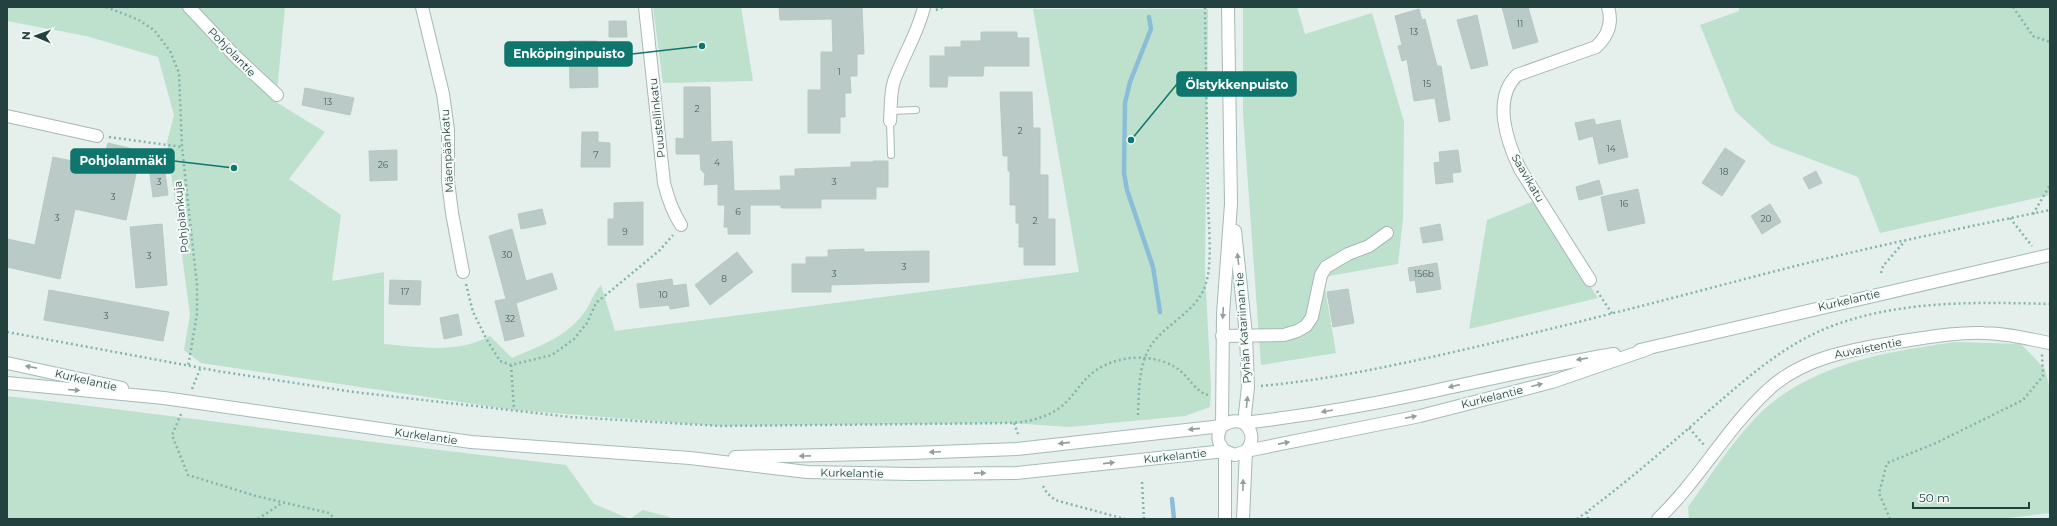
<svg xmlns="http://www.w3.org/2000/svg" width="2057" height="526" font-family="Montserrat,sans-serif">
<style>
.green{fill:#bde1cc}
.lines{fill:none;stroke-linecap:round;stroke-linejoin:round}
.stream{stroke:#8bbed6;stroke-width:4.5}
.building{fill:#bacac6;stroke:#b7c9c4}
.lane-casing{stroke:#a7b8b5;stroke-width:8}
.street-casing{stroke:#a7b8b5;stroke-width:14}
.secondary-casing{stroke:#a3bbb7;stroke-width:14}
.path{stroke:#84b4ac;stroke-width:2.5;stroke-dasharray:2 3;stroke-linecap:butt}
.lane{stroke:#fff;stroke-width:6}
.street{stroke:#fff;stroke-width:12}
.secondary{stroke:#fff;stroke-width:12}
.oneway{fill:#91a09f}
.labels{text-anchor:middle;stroke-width:4;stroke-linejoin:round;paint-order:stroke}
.number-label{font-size:9px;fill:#496461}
.street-label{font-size:11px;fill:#23423f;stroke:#f6fbf9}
.leader{fill:none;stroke:#0f766e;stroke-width:1.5}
.callout-dot{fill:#0f766e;stroke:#f6fbf9;stroke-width:1.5}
.callout{fill:#0f766e;stroke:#0f766e;stroke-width:1.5}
.callout-label{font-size:12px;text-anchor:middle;font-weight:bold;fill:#fff}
</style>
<rect width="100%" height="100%" fill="#e5efec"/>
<g class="green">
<path d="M 7,7 L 285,7 L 276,102 L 325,132 L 289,179 L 341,215 L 332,281 L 384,272 L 384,344 C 420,347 457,354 490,336 L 512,358 C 539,346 565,338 583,314 C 591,305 591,296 601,285 L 615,331 L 1079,272 L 1033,9 L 1208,9 L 1205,271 L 1211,387 L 1210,407 L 1185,416 L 1069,427 L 1014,423 L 721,426 L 514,410 L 201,363 L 184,350 L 190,315 L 167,142 L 174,115 L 158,57 L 86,36 L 7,21 Z"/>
<polygon points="653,7 741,7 753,81 663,83"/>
<polygon points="1243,7 1297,7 1305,34 1372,13 1404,122 1403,219 1398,264 1323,277 1336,353 1261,365 1243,114"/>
<polygon points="1739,7 2050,7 2050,195 1880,233 1858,177 1771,144 1735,111 1700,25 1739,11"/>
<polygon points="1534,201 1598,298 1469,329 1487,220"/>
<path d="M 1956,342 L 2021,344 L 2045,369 L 2050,390 L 2050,513 L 1999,519 L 1689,519 L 1688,507 C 1712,474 1738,432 1769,405 C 1822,362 1890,351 1956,342 Z"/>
<path d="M 7,396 C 193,418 379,444 566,465 L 594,504 L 630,519 L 7,519 Z"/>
<polygon points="643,510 669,517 672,519 630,519"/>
</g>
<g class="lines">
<g class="stream">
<polyline points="1149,17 1151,29 1130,82 1125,103 1124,173 1127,190 1153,267 1160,312"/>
<polyline points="1172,499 1174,519"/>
</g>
</g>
<g class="building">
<polygon points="779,7 862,7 864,54 857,54 857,76 850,76 851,93 845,93 845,117 840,117 840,133 808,133 808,90 821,90 821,52 833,52 832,19 780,20"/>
<polygon points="1502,7 1528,7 1538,42 1513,49"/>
<polygon points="1419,9 1422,20 1425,19 1437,66 1441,66 1450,120 1439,122 1435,98 1414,101 1407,59 1402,61 1398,46 1402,45 1395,16"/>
<polygon points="1477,15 1488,65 1471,69 1457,20"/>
<polygon points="609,21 626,21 627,37 609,37"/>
<polygon points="981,32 1017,32 1017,38 1029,38 1029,66 984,66 983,76 948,76 947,87 930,87 930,56 945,56 945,47 961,47 961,41 981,41"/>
<polygon points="569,41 597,41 598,87 570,88"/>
<polygon points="684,87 710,87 711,142 732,141 734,191 781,190 780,176 795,176 795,169 851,167 851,162 873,162 873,161 888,161 888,187 876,187 876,199 821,199 821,208 781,208 781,205 750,205 750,234 728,234 728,227 724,227 725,205 718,205 718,184 704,185 705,174 701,170 700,154 676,154 676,138 684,139"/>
<polygon points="305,88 354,98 350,115 302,105"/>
<polygon points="1000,92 1032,92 1033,128 1040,128 1040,175 1048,175 1048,219 1055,219 1055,265 1024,265 1024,247 1019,247 1019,223 1016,223 1016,205 1010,205 1010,171 1008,171 1008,156 1003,156"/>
<polygon points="1594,119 1596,125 1620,120 1628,157 1599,164 1593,136 1579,140 1575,123"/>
<polygon points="582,132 598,132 598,142 610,143 610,167 581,167"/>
<polygon points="108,143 141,151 126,220 75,209 60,279 7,267 7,239 35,245 53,157 101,167"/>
<polygon points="1725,148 1745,161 1722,196 1702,183"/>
<polygon points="397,150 397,180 370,181 369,151"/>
<polygon points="1458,150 1461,172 1452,173 1453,182 1436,184 1434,163 1440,162 1439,152"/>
<polygon points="147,152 163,156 168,195 153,197"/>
<polygon points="1816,171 1822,183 1809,189 1803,178"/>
<polygon points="1599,180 1603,194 1579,200 1576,187"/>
<polygon points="1638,189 1645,223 1608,231 1601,197"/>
<polygon points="643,202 643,245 608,245 608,219 614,219 614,203"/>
<polygon points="1770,204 1781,222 1762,234 1751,216"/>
<polygon points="542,209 546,224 521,229 518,214"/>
<polygon points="162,224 167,285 136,288 130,227"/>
<polygon points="1440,224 1443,240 1423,243 1420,228"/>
<polygon points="512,229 526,281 552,273 557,289 516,303 524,336 505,341 495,301 506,299 489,236"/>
<polygon points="864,249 864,252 929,251 929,282 831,285 831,292 792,292 792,264 806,264 806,257 828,257 828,250"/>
<polygon points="737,252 753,272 710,305 695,285"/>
<polygon points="1437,263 1441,289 1417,293 1415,280 1410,281 1408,268"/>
<polygon points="672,279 673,286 686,284 689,306 670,309 669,305 640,308 637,284"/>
<polygon points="390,280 421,281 420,305 389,304"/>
<polygon points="1348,289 1354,323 1333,327 1327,292"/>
<polygon points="49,290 169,312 163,341 44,320"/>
<polygon points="458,314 462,335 444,339 440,318"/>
</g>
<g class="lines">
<g class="lane-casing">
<g id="lane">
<polyline points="890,111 916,110"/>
<polyline points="890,121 891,155"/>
</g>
</g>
<g class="street-casing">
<g id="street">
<polyline points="189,7 236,57 277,95"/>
<polyline points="422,7 443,94 448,130 448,181 452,213 463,272"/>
<path d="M 645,7 L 664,183 C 668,199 672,211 681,225"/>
<polyline points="7,116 97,136"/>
<path d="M 890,121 C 891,108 890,94 894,81 C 903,56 918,33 924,7"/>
<path d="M 1590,280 L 1520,169 C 1507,142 1492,99 1517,75 L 1596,47 C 1608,36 1613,23 1608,7"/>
<polyline points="1222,336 1284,335 1297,331 1306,326 1312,317 1321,275 1326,267 1348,254 1369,246 1387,233"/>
<path d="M 1658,519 C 1699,480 1726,429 1768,390 C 1804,356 1856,349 1903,341 C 1930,337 1957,332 1984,333 C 2006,333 2028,339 2050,343"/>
</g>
</g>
<g class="secondary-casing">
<g id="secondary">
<path d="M 1235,231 L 1246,335 L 1248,387 L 1244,423 C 1253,431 1254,442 1246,451 L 1243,519"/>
<polyline points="1640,350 2050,255"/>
<polyline points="7,363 122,388"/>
<polyline points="7,383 164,398 471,442 690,458 807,472 911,474 1016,473 1225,451 1235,455 1246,451 1420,416 1552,382 1648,349"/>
<path d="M 735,457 L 911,453 L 1017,449 L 1222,426 C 1230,421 1235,420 1244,423 C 1302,416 1359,407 1415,395 C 1482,381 1547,365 1614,354"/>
<path d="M 1225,519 L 1225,451 C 1217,443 1216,436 1222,426 L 1223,314 L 1231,204 L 1228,7"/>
</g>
</g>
<g class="path">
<polyline points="106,7 137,19 154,30 170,51 179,73 182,147 197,285 197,314 188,367"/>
<polyline points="2013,7 2033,36 2050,42"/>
<polyline points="936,10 943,7"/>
<polyline points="109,137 182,147"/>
<polyline points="2033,214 2050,185"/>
<polyline points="2010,218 2032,246"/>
<polyline points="1881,273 1883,266 1905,241"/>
<polyline points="466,284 473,312 487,340 500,361 511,365 552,355 574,339 587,323 596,303 660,250 673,235"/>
<polyline points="1597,291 1613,315"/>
<path d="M 7,332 L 223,372 L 354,392 L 570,417 L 721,426 L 1014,423 C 1031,421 1044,418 1058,409 C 1071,400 1078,386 1089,376 C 1109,357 1143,353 1167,363 C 1189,372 1189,386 1206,395 L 1209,394"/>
<polyline points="511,365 514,410"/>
<path d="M 1261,386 C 1337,379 1410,362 1484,345 C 1581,322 1676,297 1772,272 C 1864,248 1957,229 2050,210"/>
<polyline points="192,389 200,369"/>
<polyline points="181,414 172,435 188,475 256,496 329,513 335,519"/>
<path d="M 1138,415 C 1139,391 1138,364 1152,344 C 1167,323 1199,310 1206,283 C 1213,262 1208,222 1208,199 C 1207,135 1206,71 1205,7"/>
<polyline points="1014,423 1018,434"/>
<polyline points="1689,428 1704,445"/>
<polyline points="1142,482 1144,519"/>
<polyline points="1043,486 1047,493 1055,500 1125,519"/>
<polyline points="1587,512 1588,519"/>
<polyline points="258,519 282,503"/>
<path d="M 1577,519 C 1621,487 1664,450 1705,414 C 1745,380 1782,345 1832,326 C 1901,300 1977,302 2050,304"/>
<polyline points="1890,519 1879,493 1887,463 1936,443 2023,400 2043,376 2042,354"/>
</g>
<use href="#lane" class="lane"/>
<use href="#street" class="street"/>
<use href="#secondary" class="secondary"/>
</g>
<defs><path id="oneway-solid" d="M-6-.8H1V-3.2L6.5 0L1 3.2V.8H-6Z"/></defs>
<g class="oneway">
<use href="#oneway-solid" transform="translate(1238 259) rotate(-97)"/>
<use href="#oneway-solid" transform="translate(1223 313) rotate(93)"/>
<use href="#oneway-solid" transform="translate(1582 359) rotate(171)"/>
<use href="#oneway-solid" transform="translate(31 367) rotate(-169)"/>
<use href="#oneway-solid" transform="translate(1537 385) rotate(-14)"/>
<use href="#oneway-solid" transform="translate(1454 386) rotate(167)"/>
<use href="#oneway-solid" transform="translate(74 390) rotate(5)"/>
<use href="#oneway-solid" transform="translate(1247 402) rotate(-84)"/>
<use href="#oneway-solid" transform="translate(1327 411) rotate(170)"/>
<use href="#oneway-solid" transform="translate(1411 417) rotate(-11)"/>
<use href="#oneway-solid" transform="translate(1194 429) rotate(174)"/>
<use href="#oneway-solid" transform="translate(1064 443) rotate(174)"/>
<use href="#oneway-solid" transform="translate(1284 443) rotate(-11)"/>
<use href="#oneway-solid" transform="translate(935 452) rotate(177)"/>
<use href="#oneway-solid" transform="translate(805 456) rotate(179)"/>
<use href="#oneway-solid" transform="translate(1109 463) rotate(-6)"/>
<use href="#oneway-solid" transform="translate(980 473) rotate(-1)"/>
<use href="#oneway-solid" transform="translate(1243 485) rotate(-89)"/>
</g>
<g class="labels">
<g class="number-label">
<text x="1520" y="27">11</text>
<text x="1414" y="35">13</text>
<text x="839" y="75">1</text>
<text x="1427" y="87">15</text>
<text x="328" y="105">13</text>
<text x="697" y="112">2</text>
<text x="1020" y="134">2</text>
<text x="1611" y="152">14</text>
<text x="596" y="158">7</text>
<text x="717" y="166">4</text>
<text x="383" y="168">26</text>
<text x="1724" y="175">18</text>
<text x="159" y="185">3</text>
<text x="834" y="185">3</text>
<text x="113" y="200">3</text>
<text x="1624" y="207">16</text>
<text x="738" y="215">6</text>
<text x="57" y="221">3</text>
<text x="1766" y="222">20</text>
<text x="1035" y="224">2</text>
<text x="625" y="235">9</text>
<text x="507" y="258">30</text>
<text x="149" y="259">3</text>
<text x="904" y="270">3</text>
<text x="834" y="277">3</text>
<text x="1424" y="277">156b</text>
<text x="724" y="282">8</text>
<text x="405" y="295">17</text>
<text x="663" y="298">10</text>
<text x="106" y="319">3</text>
<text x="510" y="322">32</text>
</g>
<g class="street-label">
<text transform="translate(232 52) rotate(46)" y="4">Pohjolantie</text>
<text transform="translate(657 118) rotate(-96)" y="4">Puustellinkatu</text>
<text transform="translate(447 151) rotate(-93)" y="4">Mäenpäänkatu</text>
<text transform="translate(1528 178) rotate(60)" y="4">Saavikatu</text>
<text transform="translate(181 217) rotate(-96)" y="4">Pohjolankuja</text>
<text transform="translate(1849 300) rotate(-13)" y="4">Kurkelantie</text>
<text transform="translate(1243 328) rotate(-94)" y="4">Pyhän Katariinan tie</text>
<text transform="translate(1868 348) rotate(-11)" y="4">Auvaistentie</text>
<text transform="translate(86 380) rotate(13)" y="4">Kurkelantie</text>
<text transform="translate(1492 397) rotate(-14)" y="4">Kurkelantie</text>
<text transform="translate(426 436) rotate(8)" y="4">Kurkelantie</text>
<text transform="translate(1175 456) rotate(-6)" y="4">Kurkelantie</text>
<text transform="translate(852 473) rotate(1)" y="4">Kurkelantie</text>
</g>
</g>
<path class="leader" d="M702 46L632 54M1131 140L1177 84M234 168L174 161"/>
<g class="callout-dot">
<circle cx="702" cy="46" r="4"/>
<circle cx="1131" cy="140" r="4"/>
<circle cx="234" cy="168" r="4"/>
</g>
<g class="callout">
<rect x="505" y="42" width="127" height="24" rx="4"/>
<rect x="1177" y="72" width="119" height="24" rx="4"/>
<rect x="71" y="149" width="103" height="24" rx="4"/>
</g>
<g class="callout-label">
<text x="569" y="58">Enköpinginpuisto</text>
<text x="1237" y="89">Ölstykkenpuisto</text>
<text x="123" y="165">Pohjolanmäki</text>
</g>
<rect width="2057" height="526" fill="none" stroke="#23423f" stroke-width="16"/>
<g transform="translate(36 36) rotate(272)" stroke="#f6fbf9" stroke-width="3" paint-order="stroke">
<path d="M0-3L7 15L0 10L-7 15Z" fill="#23423f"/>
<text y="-6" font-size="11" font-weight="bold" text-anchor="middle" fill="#23423f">N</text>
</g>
<path d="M1913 502v6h116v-6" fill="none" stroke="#23423f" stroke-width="2"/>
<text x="1919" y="502" font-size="12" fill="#23423f" stroke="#f6fbf9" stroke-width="3" paint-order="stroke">50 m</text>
</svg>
